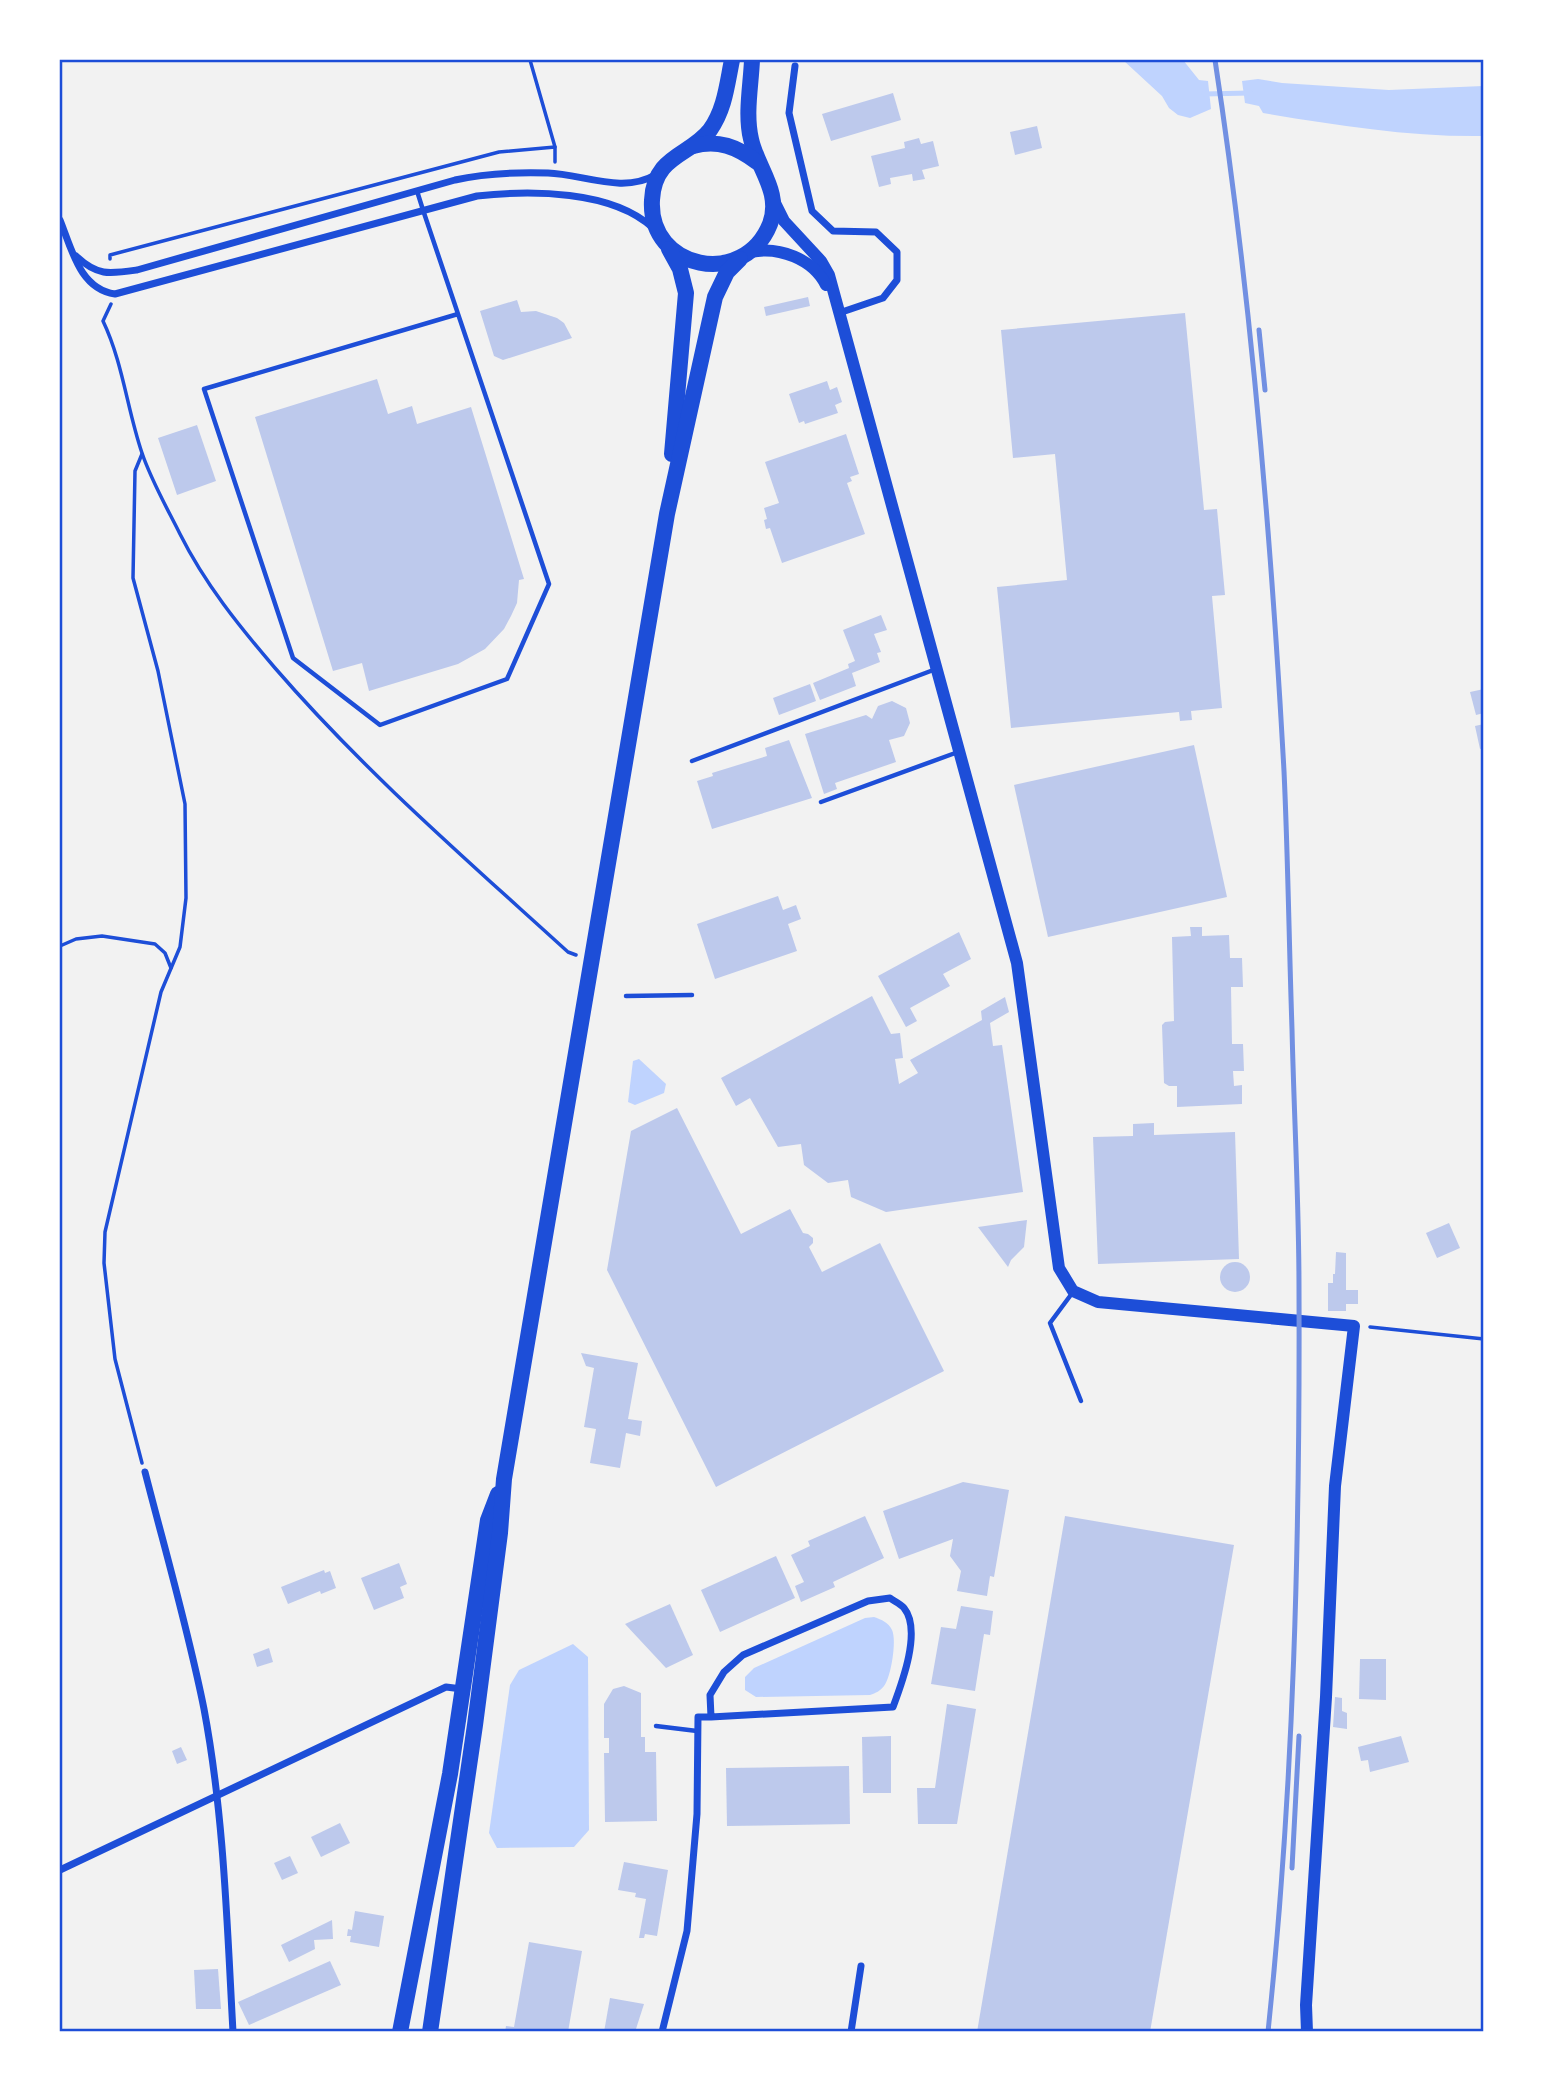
<svg xmlns="http://www.w3.org/2000/svg" width="1543" height="2091" font-family="Karla,sans-serif">
<style>
.water{fill:#bfd3fe}
.lines{fill:none;stroke-linecap:round;stroke-linejoin:round}
.stream{stroke:#bfd3fe;stroke-width:5}
.building{fill:#bdc9ec}
.path{stroke:#1d4ed8;stroke-width:3.5}
.service{stroke:#1d4ed8;stroke-width:4.5}
.minor{stroke:#1d4ed8;stroke-width:7}
.tertiary{stroke:#1d4ed8;stroke-width:12}
.primary{stroke:#1d4ed8;stroke-width:16}
.rail{stroke:#7290e2;stroke-width:5}
.neatline{fill:none;stroke:#1d4ed8;stroke-width:2.5}
</style>
<rect width="100%" height="100%" fill="#f2f2f2"/>
<g class="water">
<polygon points="1123,60 1183,60 1199,80 1208,81 1211,109 1190,118 1178,115 1169,108 1162,96"/>
<path d="M 1258,79 L 1282,83 L 1389,90 L 1483,86 L 1483,136 C 1410,137 1335,125 1263,113 L 1259,106 L 1245,103 L 1242,81 Z"/>
<polygon points="639,1059 666,1084 664,1093 635,1105 628,1102 633,1061"/>
<path d="M 874,1617 C 882,1620 888,1622 892,1630 C 897,1640 891,1678 884,1686 C 880,1691 876,1693 870,1695 L 756,1697 L 745,1690 L 745,1677 L 754,1668 L 865,1618 Z"/>
<polygon points="573,1644 588,1657 589,1830 574,1847 497,1848 489,1833 510,1685 519,1670"/>
</g>
<g class="lines">
<polyline class="stream" points="1204,94 1250,93"/>
</g>
<g class="building">
<polygon points="893,93 901,120 831,141 822,114"/>
<polygon points="1037,126 1042,148 1015,155 1010,132"/>
<polygon points="919,138 921,144 933,141 939,166 922,170 925,179 913,181 912,174 890,178 891,184 879,187 871,156 905,148 904,142"/>
<polygon points="808,297 810,306 766,316 764,307"/>
<polygon points="517,300 521,312 536,311 557,318 564,323 572,338 503,360 494,356 480,311"/>
<polygon points="1185,313 1204,510 1217,509 1225,595 1212,596 1222,708 1191,711 1192,720 1180,721 1179,712 1011,728 997,587 1067,580 1055,454 1013,458 1001,330"/>
<polygon points="377,379 388,414 412,406 417,424 471,407 524,579 519,580 517,603 511,616 504,629 485,649 458,664 369,691 362,663 333,671 255,417"/>
<polygon points="827,381 830,390 837,387 842,402 835,405 838,413 805,424 804,421 799,423 789,394"/>
<polygon points="197,425 216,481 177,495 158,438"/>
<polygon points="846,434 859,474 850,477 852,481 847,483 865,534 782,563 770,528 766,529 764,520 767,519 764,508 779,503 765,462"/>
<polygon points="881,615 887,630 874,634 881,652 877,653 880,662 852,673 856,686 820,700 813,683 849,668 848,664 855,661 843,630"/>
<polygon points="810,684 816,701 779,715 773,698"/>
<polygon points="1484,689 1484,713 1476,715 1470,692"/>
<polygon points="892,701 906,708 910,723 904,736 889,740 896,762 835,783 837,789 824,794 805,734 866,715 872,719 878,706"/>
<polygon points="1484,724 1484,748 1480,749 1475,726"/>
<polygon points="789,740 812,798 712,829 697,781 713,776 712,773 767,756 765,748"/>
<polygon points="1194,745 1227,897 1048,937 1014,785"/>
<polygon points="778,896 783,910 796,905 801,919 788,924 797,951 715,979 697,924"/>
<polygon points="1190,927 1202,927 1202,936 1229,935 1230,958 1242,958 1243,987 1231,987 1232,1044 1243,1044 1244,1071 1233,1071 1234,1086 1242,1085 1242,1104 1177,1107 1177,1086 1169,1086 1164,1083 1162,1025 1165,1022 1174,1021 1172,937 1191,936"/>
<polygon points="959,932 971,959 943,974 950,986 910,1008 917,1021 906,1027 878,976"/>
<polygon points="872,996 891,1034 900,1033 903,1058 895,1059 899,1084 918,1073 910,1060 982,1020 981,1011 1005,997 1009,1012 990,1023 993,1046 1002,1045 1023,1192 886,1212 851,1197 848,1180 828,1183 804,1165 801,1144 778,1147 750,1098 736,1106 721,1078"/>
<polygon points="677,1108 741,1234 790,1209 803,1233 808,1234 813,1238 813,1243 809,1247 822,1272 880,1243 944,1371 716,1487 607,1270 631,1131"/>
<polygon points="1154,1123 1154,1135 1235,1132 1239,1259 1098,1264 1093,1137 1133,1136 1133,1124"/>
<polygon points="1027,1220 1024,1247 1011,1260 1008,1267 978,1227"/>
<polygon points="1449,1223 1460,1248 1437,1258 1426,1233"/>
<polygon points="1336,1252 1346,1253 1346,1290 1358,1290 1358,1304 1346,1304 1346,1311 1328,1311 1328,1283 1333,1283 1333,1274 1335,1274"/>
<circle cx="1235" cy="1277" r="15"/>
<polygon points="581,1353 638,1363 628,1419 642,1421 640,1436 626,1433 620,1468 590,1463 596,1429 584,1427 594,1368 586,1366"/>
<polygon points="963,1482 1009,1490 994,1577 990,1576 987,1596 957,1591 961,1571 950,1556 953,1539 899,1559 883,1511"/>
<polygon points="865,1516 884,1558 833,1582 835,1587 801,1602 795,1586 804,1582 791,1555 810,1546 808,1541"/>
<polygon points="1065,1516 1234,1545 1150,2032 977,2032"/>
<polygon points="776,1556 795,1598 720,1632 701,1590"/>
<polygon points="399,1563 407,1584 400,1587 404,1598 374,1610 361,1578"/>
<polygon points="324,1570 325,1573 330,1571 336,1588 321,1594 320,1591 288,1604 281,1587"/>
<polygon points="670,1604 693,1655 666,1668 625,1624"/>
<polygon points="961,1606 993,1611 990,1635 984,1634 975,1691 931,1684 941,1627 956,1629"/>
<polygon points="269,1648 273,1662 257,1667 253,1654"/>
<polygon points="1360,1659 1386,1659 1386,1700 1359,1699"/>
<polygon points="624,1686 641,1693 641,1737 645,1737 645,1752 656,1752 657,1821 605,1822 604,1753 609,1753 609,1738 604,1738 604,1704 613,1689"/>
<polygon points="1335,1697 1342,1698 1342,1711 1347,1713 1347,1729 1333,1727"/>
<polygon points="947,1704 976,1709 957,1824 918,1824 917,1788 935,1788"/>
<polygon points="891,1736 891,1793 863,1793 862,1737"/>
<polygon points="1401,1736 1409,1762 1370,1772 1368,1760 1361,1761 1358,1747"/>
<polygon points="181,1747 187,1760 177,1764 172,1751"/>
<polygon points="849,1766 850,1824 727,1826 726,1768"/>
<polygon points="340,1823 350,1843 321,1857 311,1837"/>
<polygon points="290,1856 298,1873 282,1880 274,1863"/>
<polygon points="624,1862 668,1870 657,1936 645,1934 644,1938 639,1938 646,1899 635,1897 636,1893 618,1890"/>
<polygon points="355,1911 384,1916 379,1947 350,1942 351,1936 347,1936 348,1929 352,1930"/>
<polygon points="332,1920 333,1939 314,1940 315,1949 289,1962 281,1945"/>
<polygon points="529,1942 582,1951 568,2032 505,2032 506,2026 514,2027"/>
<polygon points="330,1961 341,1985 249,2025 238,2002"/>
<polygon points="218,1969 221,2009 196,2009 194,1970"/>
<polygon points="610,1998 644,2004 635,2032 604,2032"/>
</g>
<g class="lines">
<g class="path">
<polyline points="530,60 555,147 555,162"/>
<polyline points="110,259 110,255 499,152 555,147"/>
<path d="M 111,304 L 103,321 C 123,363 127,409 142,453 C 151,480 167,508 180,534 C 205,584 239,626 275,668 C 364,771 467,860 568,952 L 576,955"/>
<polyline points="142,454 135,471 133,578 158,671 185,804 186,898 180,947 161,992 105,1232 104,1263 115,1359 142,1463"/>
<polyline points="60,946 76,939 102,936 155,944 165,953 171,968"/>
<polyline points="1370,1327 1484,1339"/>
</g>
<g class="service">
<polyline points="417,191 423,210 549,584 507,679 380,725 293,658 204,389 458,314"/>
<polyline points="692,761 936,669"/>
<polyline points="821,802 958,752"/>
<polyline points="626,996 692,995"/>
<polyline points="1073,1292 1050,1323 1081,1401"/>
<polyline points="656,1726 697,1731"/>
</g>
<g class="minor">
<polyline points="795,66 789,113 812,211 833,231 876,232 897,252 897,280 883,298 839,313"/>
<path d="M 60,220 C 72,250 80,289 115,294 L 477,196 C 530,190 612,190 653,228"/>
<path d="M 76,256 C 97,276 109,274 137,270 L 455,180 C 486,173 516,172 548,173 C 582,174 623,194 655,175"/>
<path d="M 145,1472 C 165,1550 188,1629 204,1709 C 224,1815 227,1924 233,2032"/>
<polyline points="60,1870 446,1687 462,1689"/>
<path d="M 662,2032 L 687,1931 L 697,1814 L 698,1717 L 711,1717 L 893,1707 C 902,1683 922,1630 904,1608 C 901,1604 894,1601 890,1598 L 868,1601 L 743,1655 L 724,1672 L 710,1695 L 711,1717"/>
<polyline points="851,2032 861,1966"/>
</g>
<g class="tertiary">
<polyline points="774,201 784,221 821,261 829,275 1017,963 1059,1268 1073,1291 1098,1302 1354,1326 1335,1486 1326,1697 1306,2005 1307,2032"/>
<path d="M 751,252 C 779,246 813,259 826,285"/>
</g>
<g class="primary">
<path d="M 732,60 C 727,84 725,109 710,130 C 690,156 654,155 652,200 C 648,270 744,289 770,224 C 782,192 757,168 751,139 C 745,114 751,85 752,60"/>
<path d="M 693,146 C 718,139 737,147 757,162"/>
<polyline points="669,249 680,269 686,293 672,454"/>
<polyline points="400,2032 450,1774 488,1520 498,1494"/>
<polyline points="430,2032 475,1725 500,1533 504,1479 667,514 715,297 727,272 740,259"/>
</g>
<g class="rail">
<path d="M 1215,60 C 1251,295 1271,534 1284,771 C 1288,857 1289,943 1292,1029 C 1294,1115 1299,1202 1299,1288 C 1300,1535 1294,1785 1268,2032"/>
<polyline points="1259,330 1265,390"/>
<polyline points="1292,1868 1299,1736"/>
</g>
</g>
<rect width="1543" height="2091" fill="none" stroke="#ffffff" stroke-width="122"/>
<rect x="61" y="61" width="1421" height="1969" class="neatline"/>
</svg>
